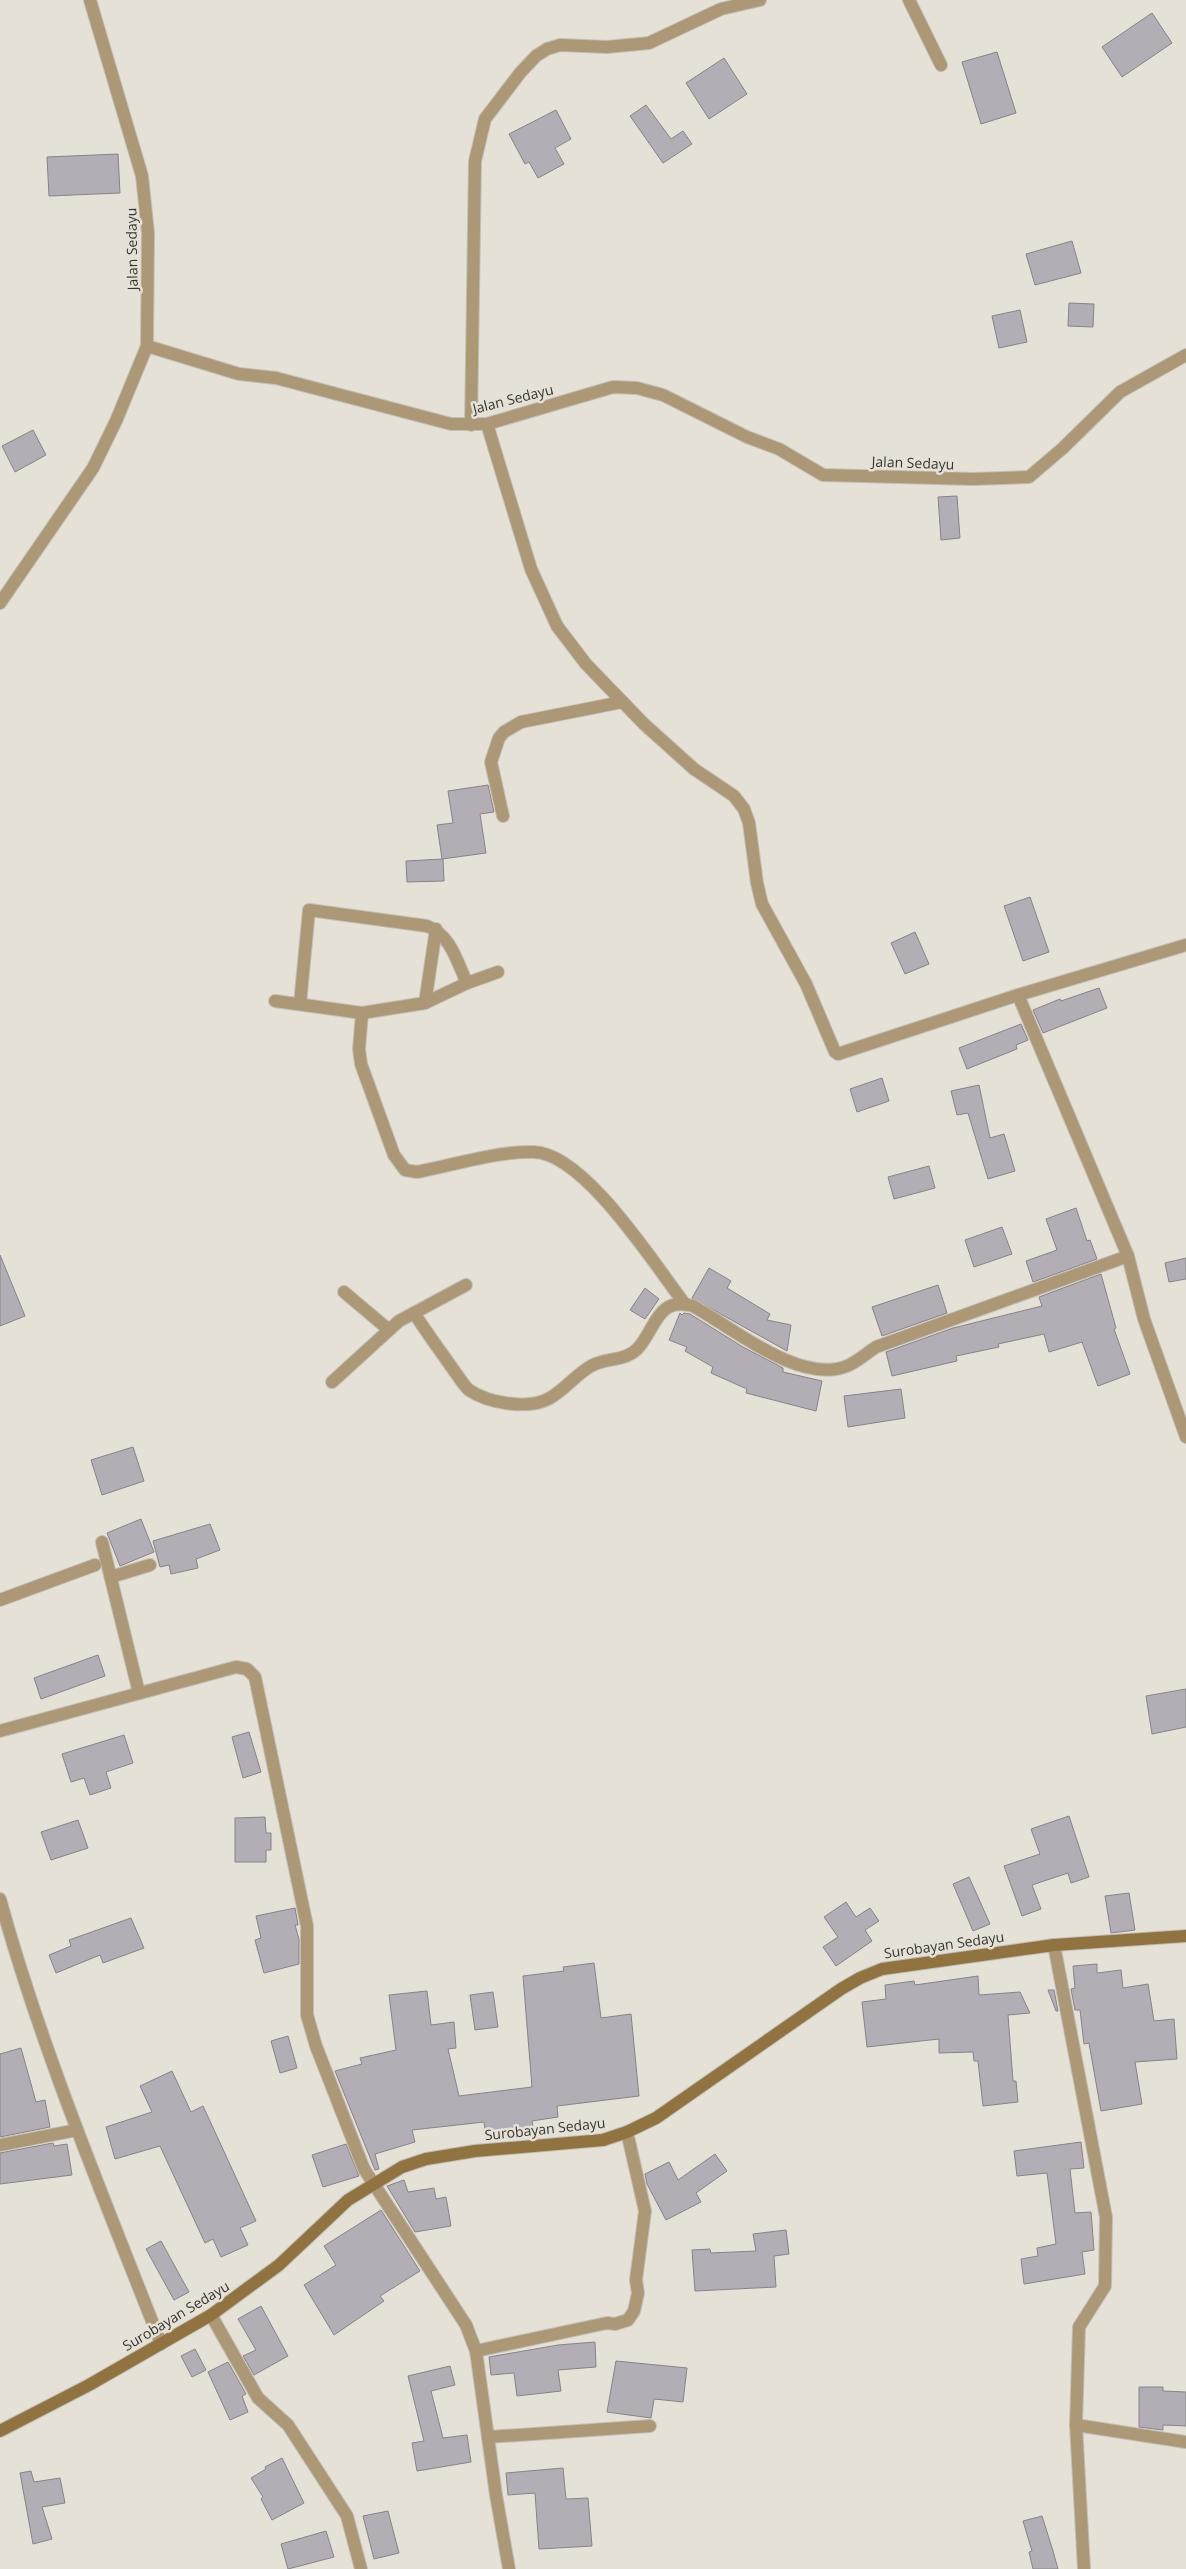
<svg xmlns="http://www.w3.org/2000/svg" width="1186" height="2569" font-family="'Open Sans',sans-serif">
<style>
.building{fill:#b3adb5;stroke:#888289}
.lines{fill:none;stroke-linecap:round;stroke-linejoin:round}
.street-casing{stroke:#c2bfb6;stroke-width:14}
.secondary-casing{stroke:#c2bfb6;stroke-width:14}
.street{stroke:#ac9777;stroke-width:12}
.secondary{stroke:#917341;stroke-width:12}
.labels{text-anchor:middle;stroke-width:5;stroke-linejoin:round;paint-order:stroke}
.street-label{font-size:14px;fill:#373531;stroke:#e5e1d7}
</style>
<rect width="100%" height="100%" fill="#e5e1d7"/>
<g class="building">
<polygon points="1152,13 1172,43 1122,77 1102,47"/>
<polygon points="997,52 1016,113 981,124 962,62"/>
<polygon points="724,58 747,94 709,119 686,83"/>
<polygon points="646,105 671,139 683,131 692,144 663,163 630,116"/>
<polygon points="556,110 571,139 555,148 564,164 538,178 529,162 525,164 509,134"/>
<polygon points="118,154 120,193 49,196 47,157"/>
<polygon points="1072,241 1081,273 1035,285 1026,254"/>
<polygon points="1069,303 1094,304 1093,327 1068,326"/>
<polygon points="1020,310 1027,342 999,348 992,316"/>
<polygon points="33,430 46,455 15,472 2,446"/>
<polygon points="957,496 960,538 941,540 938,497"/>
<polygon points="488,785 494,812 480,814 486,853 442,859 437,825 453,823 448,791"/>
<polygon points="443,859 444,881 407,882 406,861"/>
<polygon points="1030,897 1049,952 1023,961 1004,906"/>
<polygon points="915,932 929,964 905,974 891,943"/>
<polygon points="1099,988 1107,1008 1043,1033 1033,1010 1060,999 1061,1001"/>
<polygon points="1021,1024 1028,1040 1016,1045 1017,1049 967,1069 959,1048"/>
<polygon points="882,1078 889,1101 857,1112 850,1089"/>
<polygon points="979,1085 990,1138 1004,1134 1015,1171 988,1179 968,1113 957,1115 951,1091"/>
<polygon points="929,1166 935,1188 894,1199 888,1177"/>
<polygon points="1076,1208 1087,1241 1090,1240 1097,1259 1033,1282 1026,1261 1057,1250 1046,1219"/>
<polygon points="1002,1227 1012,1254 974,1267 965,1240"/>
<polygon points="0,1255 25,1316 0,1326"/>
<polygon points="1186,1258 1186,1279 1169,1282 1165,1263"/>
<polygon points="709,1268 731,1281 727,1288 770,1314 767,1320 791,1325 787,1351 692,1298"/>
<polygon points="1101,1274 1116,1328 1114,1329 1130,1374 1098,1386 1082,1342 1049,1352 1044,1334 998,1344 999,1347 956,1356 957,1361 892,1376 886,1352 953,1328 1042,1306 1039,1297"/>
<polygon points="938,1285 947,1313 882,1336 872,1307"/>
<polygon points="645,1288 659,1299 645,1319 630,1310"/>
<polygon points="680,1313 682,1315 684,1313 690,1314 743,1347 783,1368 783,1372 822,1381 816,1411 746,1393 747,1389 711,1373 713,1367 685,1351 687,1347 669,1340"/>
<polygon points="901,1389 905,1418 848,1427 844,1396"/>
<polygon points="133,1447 144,1481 102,1495 91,1460"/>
<polygon points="141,1519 154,1552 120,1566 107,1533"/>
<polygon points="210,1524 220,1550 196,1559 198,1568 171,1574 169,1565 160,1567 153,1541"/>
<polygon points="98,1655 105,1676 41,1699 34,1678"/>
<polygon points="1186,1689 1186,1727 1152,1734 1146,1696"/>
<polygon points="249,1732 261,1772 243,1778 232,1737"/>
<polygon points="124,1735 133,1763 106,1772 111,1788 90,1795 84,1778 71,1782 62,1754"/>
<polygon points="1069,1816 1089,1877 1071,1883 1068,1873 1032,1885 1041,1909 1022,1916 1004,1866 1040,1854 1031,1829"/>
<polygon points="265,1817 266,1833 271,1833 271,1850 266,1850 266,1862 235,1862 235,1818"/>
<polygon points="78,1820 88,1848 51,1860 41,1832"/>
<polygon points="969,1877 990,1924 973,1931 953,1884"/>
<polygon points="1129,1893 1135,1930 1111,1933 1105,1896"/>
<polygon points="846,1902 856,1917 870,1908 879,1921 865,1930 872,1941 836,1966 823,1947 838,1937 824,1917"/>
<polygon points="295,1908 298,1925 295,1925 299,1939 299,1964 264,1973 255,1940 261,1938 256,1916"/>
<polygon points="131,1918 144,1948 103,1963 100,1955 56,1973 49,1955 71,1946 69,1940"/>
<polygon points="594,1963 601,2018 631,2014 639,2096 557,2106 558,2117 532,2121 534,2131 486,2137 484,2122 412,2130 415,2142 375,2154 379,2169 375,2170 335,2071 362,2064 360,2058 396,2050 389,1995 427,1991 431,2025 454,2022 456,2048 448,2049 459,2096 532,2087 523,1976 564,1971 563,1967"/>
<polygon points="1097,1964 1097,1973 1121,1970 1123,1988 1148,1984 1154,2021 1174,2019 1177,2059 1135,2062 1142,2104 1101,2111 1089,2043 1084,2044 1080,2010 1075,2010 1071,1989 1075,1988 1073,1966"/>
<polygon points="978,1976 979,1995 1020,1992 1030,2013 1008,2015 1013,2081 1016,2081 1018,2102 983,2106 978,2061 974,2061 973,2052 939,2053 939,2039 867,2047 862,2002 886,1999 885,1985 914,1981 915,1985"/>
<polygon points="1048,1990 1054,1990 1058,2011 1056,2011"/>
<polygon points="493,1992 498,2027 475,2030 470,1995"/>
<polygon points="288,2036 297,2068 280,2073 271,2041"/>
<polygon points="21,2048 36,2102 45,2100 50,2127 0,2137 0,2054"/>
<polygon points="172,2071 191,2112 203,2106 256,2221 240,2228 248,2245 221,2257 213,2239 205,2243 160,2146 115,2159 106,2127 152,2112 140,2086"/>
<polygon points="1081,2142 1084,2168 1070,2169 1075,2213 1091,2212 1094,2250 1082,2252 1085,2274 1024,2284 1021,2259 1038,2256 1037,2248 1056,2244 1047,2173 1017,2176 1014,2151"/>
<polygon points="53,2143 54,2146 67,2144 72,2175 0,2184 0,2153"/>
<polygon points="346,2144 359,2176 323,2187 312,2155"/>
<polygon points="715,2154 727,2171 696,2193 701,2202 666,2220 647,2184 645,2174 669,2162 678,2180"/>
<polygon points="404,2180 408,2192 434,2188 436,2199 446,2197 451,2226 415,2232 387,2186"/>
<polygon points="381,2210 420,2271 380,2296 384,2301 334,2335 304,2285 336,2265 324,2246"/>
<polygon points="786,2230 789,2254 774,2256 776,2287 695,2291 692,2250 710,2249 711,2253 756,2251 753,2234"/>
<polygon points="161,2241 189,2292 174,2300 146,2249"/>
<polygon points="261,2306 288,2356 254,2375 243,2356 256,2350 238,2319"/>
<polygon points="595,2342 596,2367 558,2370 561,2391 517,2396 514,2373 491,2375 489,2357 558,2345"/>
<polygon points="195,2349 206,2370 192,2377 181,2356"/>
<polygon points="616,2361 687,2368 683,2402 654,2399 651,2418 607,2412"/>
<polygon points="228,2362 246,2394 242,2396 248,2412 230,2420 208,2372"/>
<polygon points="450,2366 455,2385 431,2391 443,2438 467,2435 471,2462 417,2471 412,2443 424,2441 408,2376"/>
<polygon points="1139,2387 1163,2387 1163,2391 1186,2392 1186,2426 1163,2425 1163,2430 1139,2427"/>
<polygon points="282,2458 304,2503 272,2520 261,2499 263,2497 251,2478 266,2469 265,2467"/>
<polygon points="563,2468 566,2499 588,2498 592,2546 539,2549 535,2493 508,2495 506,2473"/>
<polygon points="31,2471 34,2482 60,2478 65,2503 42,2507 52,2539 33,2544 20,2473"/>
<polygon points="388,2511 399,2553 374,2559 363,2516"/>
<polygon points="1042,2516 1053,2551 1058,2569 1033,2569 1029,2552 1032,2551 1023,2521"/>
<polygon points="326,2531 334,2557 288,2569 281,2544"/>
</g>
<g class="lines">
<g class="street-casing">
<g id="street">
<polyline points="909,0 941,65"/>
<polyline points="147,346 239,374 276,378 451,424 487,424 613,387 637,388 663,395 747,437 779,449 823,475 973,479 1029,477 1063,448 1120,392 1186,355"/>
<polyline points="487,424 531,569 557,626 586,664 644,724 694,769 734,796 744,809 749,823 757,883 762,904 806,984 835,1052 838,1054 1018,995 1186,945"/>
<polyline points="471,425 475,161 485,119 520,73 536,56 547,49 560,45 607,47 649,43 721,9 760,0"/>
<polyline points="0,603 93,468 116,421 147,346 148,233 142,176 90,0"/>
<polyline points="503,816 491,762 499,738 504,732 521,722 622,702"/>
<polyline points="1018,995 1128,1256 1144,1319 1186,1437"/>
<path d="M 275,1001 L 362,1013 L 359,1049 L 361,1064 L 394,1155 L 405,1170 L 417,1172 C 454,1165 497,1151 534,1152 C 584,1153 655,1265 684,1303"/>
<polyline points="425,1003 436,929"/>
<path d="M 300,1004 L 309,910 L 427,926 C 451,935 457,962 467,983 L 498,972"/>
<polyline points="362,1013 425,1003 467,983"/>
<polyline points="344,1292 389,1330"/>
<path d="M 414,1313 C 427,1333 441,1352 455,1372 C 459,1377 464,1386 469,1390 C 488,1403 525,1409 546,1400 C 562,1393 575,1375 591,1366 C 606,1357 627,1362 639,1347 C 656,1327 658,1296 693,1306 C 733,1328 800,1385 847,1366 C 857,1362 867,1353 876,1347 L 1128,1256"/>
<polyline points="332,1382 399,1321 466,1285"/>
<polyline points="102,1542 139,1693"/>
<polyline points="111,1577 150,1565"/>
<polyline points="0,1600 95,1565"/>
<polyline points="0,1731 236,1667 247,1669 255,1677 307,1926 307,2015 316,2046 364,2169 466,2325 476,2351 496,2495 509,2569"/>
<path d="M 0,1899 C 42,2051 104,2198 161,2344"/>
<polyline points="1054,1945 1106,2217 1105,2286 1079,2327 1076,2425 1186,2442"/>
<polyline points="0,2145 77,2130"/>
<polyline points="211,2315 258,2398 288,2425 347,2516 361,2569"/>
<polyline points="476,2351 607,2323 615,2324 628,2320 634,2311 638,2293 636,2280 645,2211 627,2132"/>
<polyline points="1076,2425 1084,2569"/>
<polyline points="488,2437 650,2426"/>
</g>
</g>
<g class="secondary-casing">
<polyline id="secondary" points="0,2431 89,2385 211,2315 279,2265 348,2200 402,2167 426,2159 475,2151 603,2140 627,2132 656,2118 841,1989 860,1978 882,1969 1054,1945 1186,1936"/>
</g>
<use href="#street" class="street"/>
<use href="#secondary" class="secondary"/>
</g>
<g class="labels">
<g class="street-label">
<text transform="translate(132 249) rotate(-91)" y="5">Jalan Sedayu</text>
<text transform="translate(513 399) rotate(-14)" y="5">Jalan Sedayu</text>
<text transform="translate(913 463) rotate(2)" y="5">Jalan Sedayu</text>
<text transform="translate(944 1945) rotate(-8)" y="5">Surobayan Sedayu</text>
<text transform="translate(545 2129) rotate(-6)" y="5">Surobayan Sedayu</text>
<text transform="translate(176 2316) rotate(-31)" y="5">Surobayan Sedayu</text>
</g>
</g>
</svg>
